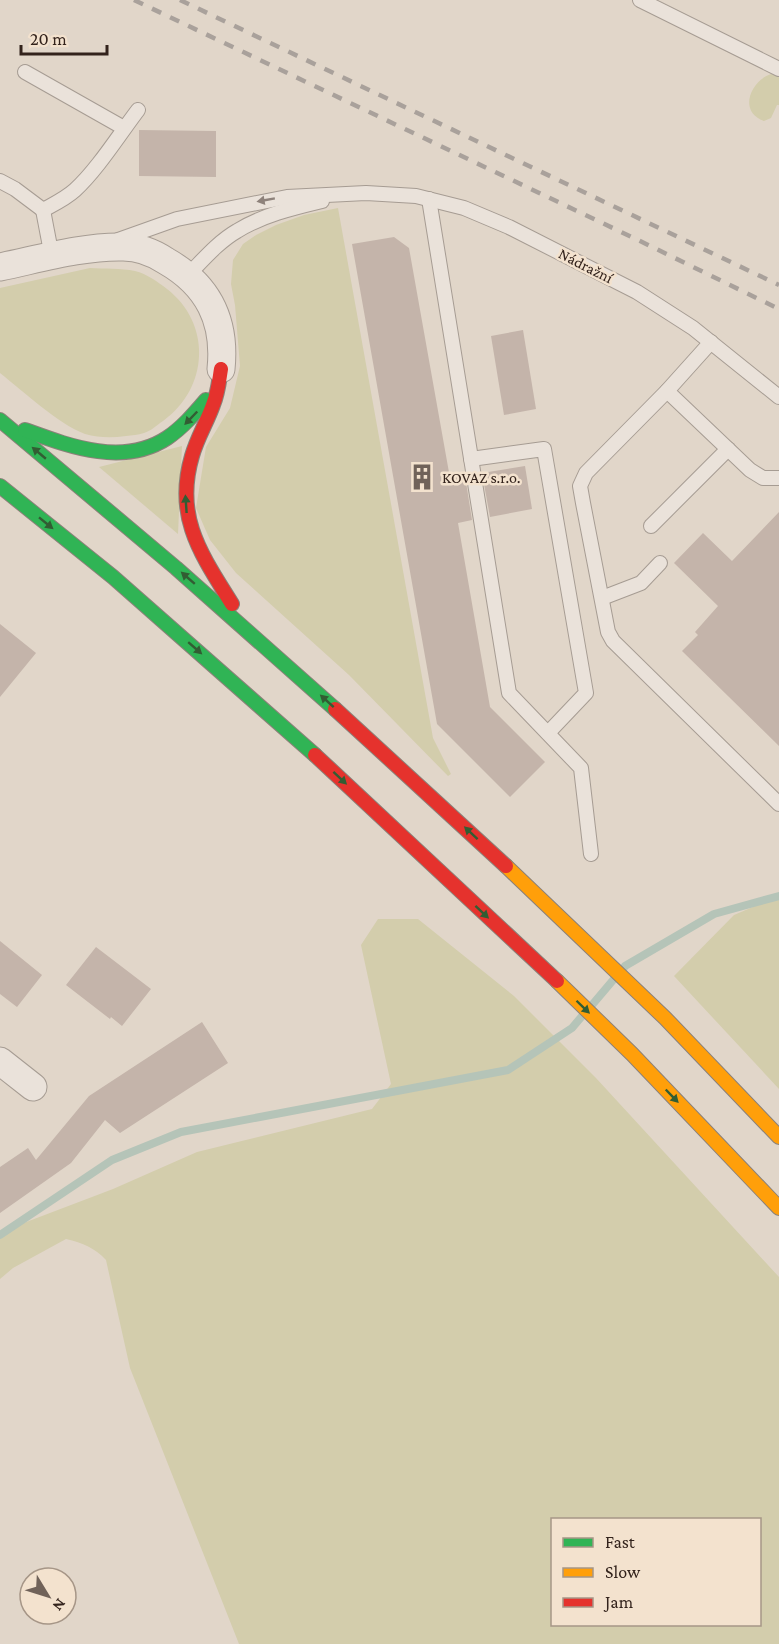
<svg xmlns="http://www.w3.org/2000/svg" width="779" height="1644" font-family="'Crimson Pro',serif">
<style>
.green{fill:#d3cdac;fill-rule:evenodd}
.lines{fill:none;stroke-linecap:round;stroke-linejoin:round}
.stream{stroke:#b5c4b8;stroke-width:8}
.building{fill:#c4b4aa}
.lane-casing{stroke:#a69c93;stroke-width:16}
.street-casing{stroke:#a69c93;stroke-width:29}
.fast-casing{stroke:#8b8179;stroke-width:16}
.slow-casing{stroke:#8b8179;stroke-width:16}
.jam-casing{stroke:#8b8179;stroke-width:16}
.lane{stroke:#eae2da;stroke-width:14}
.street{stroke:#eae2da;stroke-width:27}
.fast{stroke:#30b455;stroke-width:14}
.slow{stroke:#ff9f0a;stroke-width:14}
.jam{stroke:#e5322d;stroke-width:14}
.rail{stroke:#a9a19b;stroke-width:4.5;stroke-dasharray:10 10;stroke-linecap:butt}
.oneway{fill:#8e827b}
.oneway2{fill:#325d33}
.labels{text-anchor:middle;stroke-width:5;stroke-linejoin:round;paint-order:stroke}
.street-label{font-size:16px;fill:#33231c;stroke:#f3e2ce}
.poi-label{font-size:16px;fill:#33231c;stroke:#f3e2ce;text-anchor:start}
</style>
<rect width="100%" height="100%" fill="#e1d6c9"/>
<g class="green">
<path d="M 771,74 L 779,76 L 779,105 L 777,105 L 771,118 L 764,121 C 738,112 750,81 771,74 Z"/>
<polygon points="338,208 433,738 451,774 448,776 349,675 236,573 210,540 196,508 206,447 230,408 240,366 235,305 231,284 233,260 243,244 256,235 276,225 304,215"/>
<path d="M 90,268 C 104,269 121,268 135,271 C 147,274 158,282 167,289 C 212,324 209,388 163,421 C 157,425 151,431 144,433 C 138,435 132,435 126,436 C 112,438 99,438 85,434 C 58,424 23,391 0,373 L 0,288 Z"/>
<polygon points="182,446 178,534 99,467"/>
<polygon points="779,896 779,1089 674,976 734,915"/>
<path d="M 378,919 L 418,919 L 514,996 L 596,1078 L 779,1277 L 779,1644 L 239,1644 L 130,1368 L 106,1260 C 95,1248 83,1243 66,1239 L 13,1268 L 0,1279 L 0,1232 L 113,1189 L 197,1152 L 372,1109 L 391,1084 L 361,945 ZM 552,1520 L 760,1520 L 760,1624 L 552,1624 Z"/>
</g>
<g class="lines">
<g class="stream">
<polyline points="623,969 625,966 714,914 779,896"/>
<polyline points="592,1005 614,979"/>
<polyline points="0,1235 112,1160 181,1132 508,1070 572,1028 583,1015"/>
</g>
</g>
<g class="building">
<polygon points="139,130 216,131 216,177 139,176"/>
<polygon points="394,237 409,248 450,478 465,476 472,520 458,523 490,707 545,762 510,797 437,724 352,244"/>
<polygon points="523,330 536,409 504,415 491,336"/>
<polygon points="525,466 532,509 490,517 482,473"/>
<polygon points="779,512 779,746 682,651 698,635 695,632 718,606 674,563 703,533 732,561"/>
<polygon points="0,624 36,653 0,697"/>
<polygon points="0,941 42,975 17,1007 0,994"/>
<polygon points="96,947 151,989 122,1026 111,1017 110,1019 66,985"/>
<polygon points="202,1022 228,1063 120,1133 105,1120 71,1163 0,1213 0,1167 28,1148 36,1160 89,1096"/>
</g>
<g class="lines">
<g class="lane-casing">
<g id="lane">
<polyline points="640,0 779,69"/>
<polyline points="25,72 124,128"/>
<path d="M 0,181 L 15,189 L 43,210 C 54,204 65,199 75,190 C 97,170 119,135 138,110"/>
<polyline points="429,199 509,693 581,768 591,854"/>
<polyline points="43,210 52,257"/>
<polyline points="118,240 177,219 287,197 366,193 416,196 464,208 509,227 637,292 693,328 779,397"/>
<path d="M 188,275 C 203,260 218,242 237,231 C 263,215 293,208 322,201"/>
<polyline points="711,342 667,391 586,473 580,486 583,503 608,632 613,641 779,804"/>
<polyline points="667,391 750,470 763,478 779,478"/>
<polyline points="471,459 544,449 586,693 548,733"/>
<polyline points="651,526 728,449"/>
<polyline points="602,598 641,583 660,563"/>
</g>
</g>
<g class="street-casing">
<g id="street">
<path d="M 0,267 C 39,259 83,246 123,247 C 138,247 154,253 166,261 C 208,285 226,321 221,369"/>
<polyline points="0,1061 33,1087"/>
</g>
</g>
<g class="fast-casing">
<g id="fast">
<polyline points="0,420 176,568 335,709"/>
<path d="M 25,430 C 69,446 123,467 167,438 C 182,428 194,414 206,400"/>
<polyline points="0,486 113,577 315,755"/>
</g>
</g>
<g class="slow-casing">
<g id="slow">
<polyline points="506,866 665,1018 779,1137"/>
<polyline points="557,981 632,1054 779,1208"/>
</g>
</g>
<g class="jam-casing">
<g id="jam">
<path d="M 221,369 C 219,381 218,393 213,405 C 207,422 197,438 192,456 C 174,517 201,554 232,604"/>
<polyline points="335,709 506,866"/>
<polyline points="315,755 557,981"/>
</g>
</g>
<use href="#lane" class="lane"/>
<use href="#street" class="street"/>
<use href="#fast" class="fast"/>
<use href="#slow" class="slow"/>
<use href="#jam" class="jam"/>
<g class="rail">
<polyline points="134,0 638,240 779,309"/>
<polyline points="180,0 779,285"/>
</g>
</g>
<defs><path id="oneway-solid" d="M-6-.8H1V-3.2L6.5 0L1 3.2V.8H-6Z" transform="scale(1.5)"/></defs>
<use class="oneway" href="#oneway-solid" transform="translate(266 200) rotate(170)"/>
<g class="oneway2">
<use href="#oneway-solid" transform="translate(191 418) rotate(134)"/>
<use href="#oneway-solid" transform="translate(39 453) rotate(-140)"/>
<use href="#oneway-solid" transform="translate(186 504) rotate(-94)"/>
<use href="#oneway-solid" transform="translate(46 523) rotate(39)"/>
<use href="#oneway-solid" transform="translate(188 578) rotate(-139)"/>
<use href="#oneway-solid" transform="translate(195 648) rotate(41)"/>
<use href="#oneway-solid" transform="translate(327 701) rotate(-138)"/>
<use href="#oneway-solid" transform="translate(340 778) rotate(43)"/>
<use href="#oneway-solid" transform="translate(471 833) rotate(-137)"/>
<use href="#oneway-solid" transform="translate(482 912) rotate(43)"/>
<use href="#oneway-solid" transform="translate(583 1007) rotate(44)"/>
<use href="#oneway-solid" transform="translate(672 1096) rotate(46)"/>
</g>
<defs>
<g id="building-bare" transform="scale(2.07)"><path d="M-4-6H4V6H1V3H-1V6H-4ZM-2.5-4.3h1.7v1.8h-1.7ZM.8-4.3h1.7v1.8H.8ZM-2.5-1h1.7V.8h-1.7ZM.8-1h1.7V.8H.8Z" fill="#706259" stroke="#f3e2ce" stroke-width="2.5" paint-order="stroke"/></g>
</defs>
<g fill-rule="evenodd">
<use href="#building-bare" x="422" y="477"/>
</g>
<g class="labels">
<g class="street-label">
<text transform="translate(586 265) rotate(27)" y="6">Nádražní</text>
</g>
<g class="poi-label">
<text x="442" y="483">KOVAZ s.r.o.</text>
</g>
</g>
<rect x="551" y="1518" width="210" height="108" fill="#f3e2ce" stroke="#a69687" stroke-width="1.5"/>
<rect x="563" y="1538" width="30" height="9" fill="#30b455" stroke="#a69687" stroke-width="1.5"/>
<text x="605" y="1548" font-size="18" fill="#33231c">Fast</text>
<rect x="563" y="1568" width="30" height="9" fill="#ff9f0a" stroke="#a69687" stroke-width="1.5"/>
<text x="605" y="1578" font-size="18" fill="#33231c">Slow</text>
<rect x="563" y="1598" width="30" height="9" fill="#e5322d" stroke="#a69687" stroke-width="1.5"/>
<text x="605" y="1608" font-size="18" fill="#33231c">Jam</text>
<g transform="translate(48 1596) rotate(128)"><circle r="28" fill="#f3e2ce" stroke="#a69687" stroke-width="1.5"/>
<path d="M0-4.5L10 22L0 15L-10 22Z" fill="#706259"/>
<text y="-9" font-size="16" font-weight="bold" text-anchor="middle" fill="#33231c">N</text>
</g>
<path d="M21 45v9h86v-9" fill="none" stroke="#33231c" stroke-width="3"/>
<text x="30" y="45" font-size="18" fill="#33231c" stroke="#f3e2ce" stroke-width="4.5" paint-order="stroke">20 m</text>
</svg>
